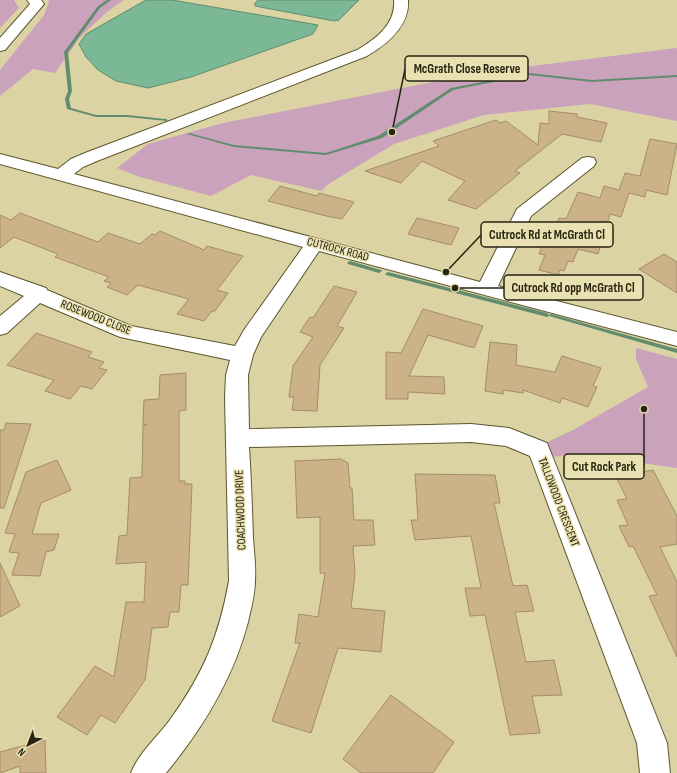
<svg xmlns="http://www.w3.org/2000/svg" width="677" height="773" font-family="'Sofia Sans Condensed',sans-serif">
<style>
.green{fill:#caa2bc}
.water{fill:#7bb896;stroke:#628c6e}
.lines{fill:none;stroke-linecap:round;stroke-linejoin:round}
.stream{fill:#628c6e;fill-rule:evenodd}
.building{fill:#cbb289;stroke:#a58c64}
.minor-casing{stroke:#5e562b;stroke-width:2}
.minor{fill:#fff;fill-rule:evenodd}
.labels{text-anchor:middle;stroke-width:3;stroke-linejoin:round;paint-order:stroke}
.street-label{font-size:12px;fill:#272412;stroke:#e9e1b1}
.leader{fill:none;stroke:#272412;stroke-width:1.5}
.callout-dot{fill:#272412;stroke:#e9e1b1;stroke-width:1.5}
.callout{fill:#e9e1b1;stroke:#272412;stroke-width:1.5}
.callout-label{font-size:13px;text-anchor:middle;font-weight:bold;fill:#272412}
</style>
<rect width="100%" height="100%" fill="#dbd3a4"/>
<g class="green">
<polygon points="0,0 14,0 19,8 0,28"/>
<polygon points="48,0 124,0 108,11 80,37 55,73 33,69 0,96 0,70 44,15 49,2"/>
<polygon points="677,48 677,121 590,104 484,115 394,144 327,185 322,191 251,175 211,196 140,177 117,168 148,144 223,123 484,72"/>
<polygon points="636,348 677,359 677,468 576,454 552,457 541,445 573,430 648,387 636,359"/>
</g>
<g class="water">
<polygon points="146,0 172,0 318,25 313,34 191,77 148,88 116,81 98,70 86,57 79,44 86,34"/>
<polygon points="258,0 359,0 339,20 334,21 255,6 255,3"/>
</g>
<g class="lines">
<g class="stream">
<polygon points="107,0 111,0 100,8 68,52 72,91 69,99 71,108 96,115 127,115 165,119 167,119 167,121 127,117 96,117 67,109 65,99 68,91 64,52 98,6"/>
<polygon points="529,73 592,80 677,75 677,77 592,82 529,75 453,90 382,138 326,155 234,147 187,134 189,133 234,145 326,153 378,136 451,88"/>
<polygon points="350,261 381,270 382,271 379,273 348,264 347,263"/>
<polygon points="388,272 547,313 549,315 551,314 677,349 677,353 549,316 547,317 386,275 385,274"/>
</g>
</g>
<g class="building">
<polygon points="549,111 577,114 577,117 607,123 601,142 562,134 515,171 520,173 476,209 448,200 465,181 422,161 401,183 365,171 439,146 433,141 496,120 500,123 506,121 538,145 540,123 549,124"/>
<polygon points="650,139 677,144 667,195 646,190 645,197 629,193 621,217 610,214 598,254 578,249 573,262 568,261 564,271 560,270 558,275 539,270 545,255 539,254 548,230 554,231 559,218 566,219 578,192 600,198 604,186 619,190 625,173 640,176"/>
<polygon points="280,186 317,196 319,193 354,202 342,219 326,216 268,201"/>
<polygon points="20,213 98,242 108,233 140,244 152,234 155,235 160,231 204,250 207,246 243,256 217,290 228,293 215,311 212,311 204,321 177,314 189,299 138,285 127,295 107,287 111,283 104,281 109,277 55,257 58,254 14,237 0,248 0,215 11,220"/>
<polygon points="417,218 459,228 451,245 408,234"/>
<polygon points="664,254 677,262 677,293 639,269"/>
<polygon points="334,286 357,292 337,326 344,328 320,365 317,411 292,410 294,397 289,397 293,366 313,337 300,332 310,317 313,318"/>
<polygon points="423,309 483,326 474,348 428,335 409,376 444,377 445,394 408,392 408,399 386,399 386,352 401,353"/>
<polygon points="36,333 92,352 88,357 104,362 99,368 107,370 92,389 81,386 70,399 45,391 54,380 7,365"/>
<polygon points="490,342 517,345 516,365 555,372 562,356 601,368 593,386 597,387 588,407 562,398 560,403 523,390 523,393 504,390 503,394 485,391"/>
<polygon points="186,373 186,410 179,411 179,481 185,481 185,484 192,484 188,585 181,585 179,612 170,612 168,627 152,628 145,680 115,723 101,715 87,735 57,717 95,666 114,677 126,602 144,602 146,562 116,564 119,536 127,535 130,478 142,477 143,425 147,425 143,424 144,400 159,399 160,375"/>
<polygon points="6,423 31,424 4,508 0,508 0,430 4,430"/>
<polygon points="341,459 348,463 350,488 352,488 354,520 373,520 375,545 353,546 355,574 351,608 385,611 381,652 338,648 311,733 272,721 300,643 295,643 299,614 318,617 325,573 320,573 320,517 297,518 295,461"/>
<polygon points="57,460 71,490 41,503 32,534 59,534 54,550 46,552 40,576 12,575 19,553 9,552 15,534 5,533 26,472"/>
<polygon points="637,463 642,472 653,470 677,516 677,544 660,547 677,582 677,657 649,596 657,595 633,546 629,547 619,526 628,525 617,500 627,499 611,467"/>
<polygon points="415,474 495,475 500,503 494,503 513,586 527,585 534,611 515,612 526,662 554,660 562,695 532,696 540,733 510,735 485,615 470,616 465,588 481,588 471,536 415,540 411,520 418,520"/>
<polygon points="0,563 20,606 0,617"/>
<polygon points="391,695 454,742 433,773 361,773 343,759"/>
<polygon points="45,740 46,773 20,773 20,766 0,773 0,752"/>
</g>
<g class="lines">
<g class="minor-casing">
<g id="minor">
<polygon points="27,0 41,0 44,4 5,50 0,51 0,38 30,4"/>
<path d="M 394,0 L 408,0 C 410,26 387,44 367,56 L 97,161 L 83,167 L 74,174 L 480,282 L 517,209 L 582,158 L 588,157 L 594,158 L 596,162 L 594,166 L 531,216 L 498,286 L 677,332 L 677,346 L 319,251 L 261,337 L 253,355 L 248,375 L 249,429 L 471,424 L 509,428 L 547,443 L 667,743 L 670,773 L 640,773 L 637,743 L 530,456 L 506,446 L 471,442 L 249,447 C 251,477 252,507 253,538 C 254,552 256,566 255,580 C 255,594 251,609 248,622 C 233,679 203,728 166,773 L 131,773 C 139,752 159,736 172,717 C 204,672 219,636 229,581 L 225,397 L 226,375 L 230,360 L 120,337 L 40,303 L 7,333 L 0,335 L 0,316 L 24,296 L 0,286 L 0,272 L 46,288 L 47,290 L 131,326 L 235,346 L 244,330 L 303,247 L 0,164 L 0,154 L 58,169 L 71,159 L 85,153 L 357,50 C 376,39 396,24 394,0 Z"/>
</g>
</g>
<use href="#minor" class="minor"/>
</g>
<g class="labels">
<g class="street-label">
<text transform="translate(338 249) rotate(15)" y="4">CUTROCK ROAD</text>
<text transform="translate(96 317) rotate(22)" y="4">ROSEWOOD CLOSE</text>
<text transform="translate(559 502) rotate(69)" y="4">TALLOWOOD CRESCENT</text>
<text transform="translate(240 510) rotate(-92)" y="4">COACHWOOD DRIVE</text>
</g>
</g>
<path class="leader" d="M392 132L405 69M446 272L481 235M455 288L504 288M644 409L644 466"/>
<g class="callout-dot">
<circle cx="392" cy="132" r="4"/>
<circle cx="446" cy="272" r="4"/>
<circle cx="455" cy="288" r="4"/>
<circle cx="644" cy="409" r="4"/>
</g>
<g class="callout">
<rect x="405" y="56" width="123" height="25" rx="4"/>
<rect x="481" y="222" width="132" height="25" rx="4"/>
<rect x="504" y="275" width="139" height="25" rx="4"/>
<rect x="564" y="454" width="80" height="25" rx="4"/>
</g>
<g class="callout-label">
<text x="467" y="73">McGrath Close Reserve</text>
<text x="547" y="239">Cutrock Rd at McGrath Cl</text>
<text x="573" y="292">Cutrock Rd opp McGrath Cl</text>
<text x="604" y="471">Cut Rock Park</text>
</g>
<g transform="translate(28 745) rotate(222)" stroke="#e9e1b1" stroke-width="3" paint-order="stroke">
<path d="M0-3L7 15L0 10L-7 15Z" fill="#272412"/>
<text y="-6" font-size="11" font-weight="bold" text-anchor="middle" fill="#272412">N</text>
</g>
</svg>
